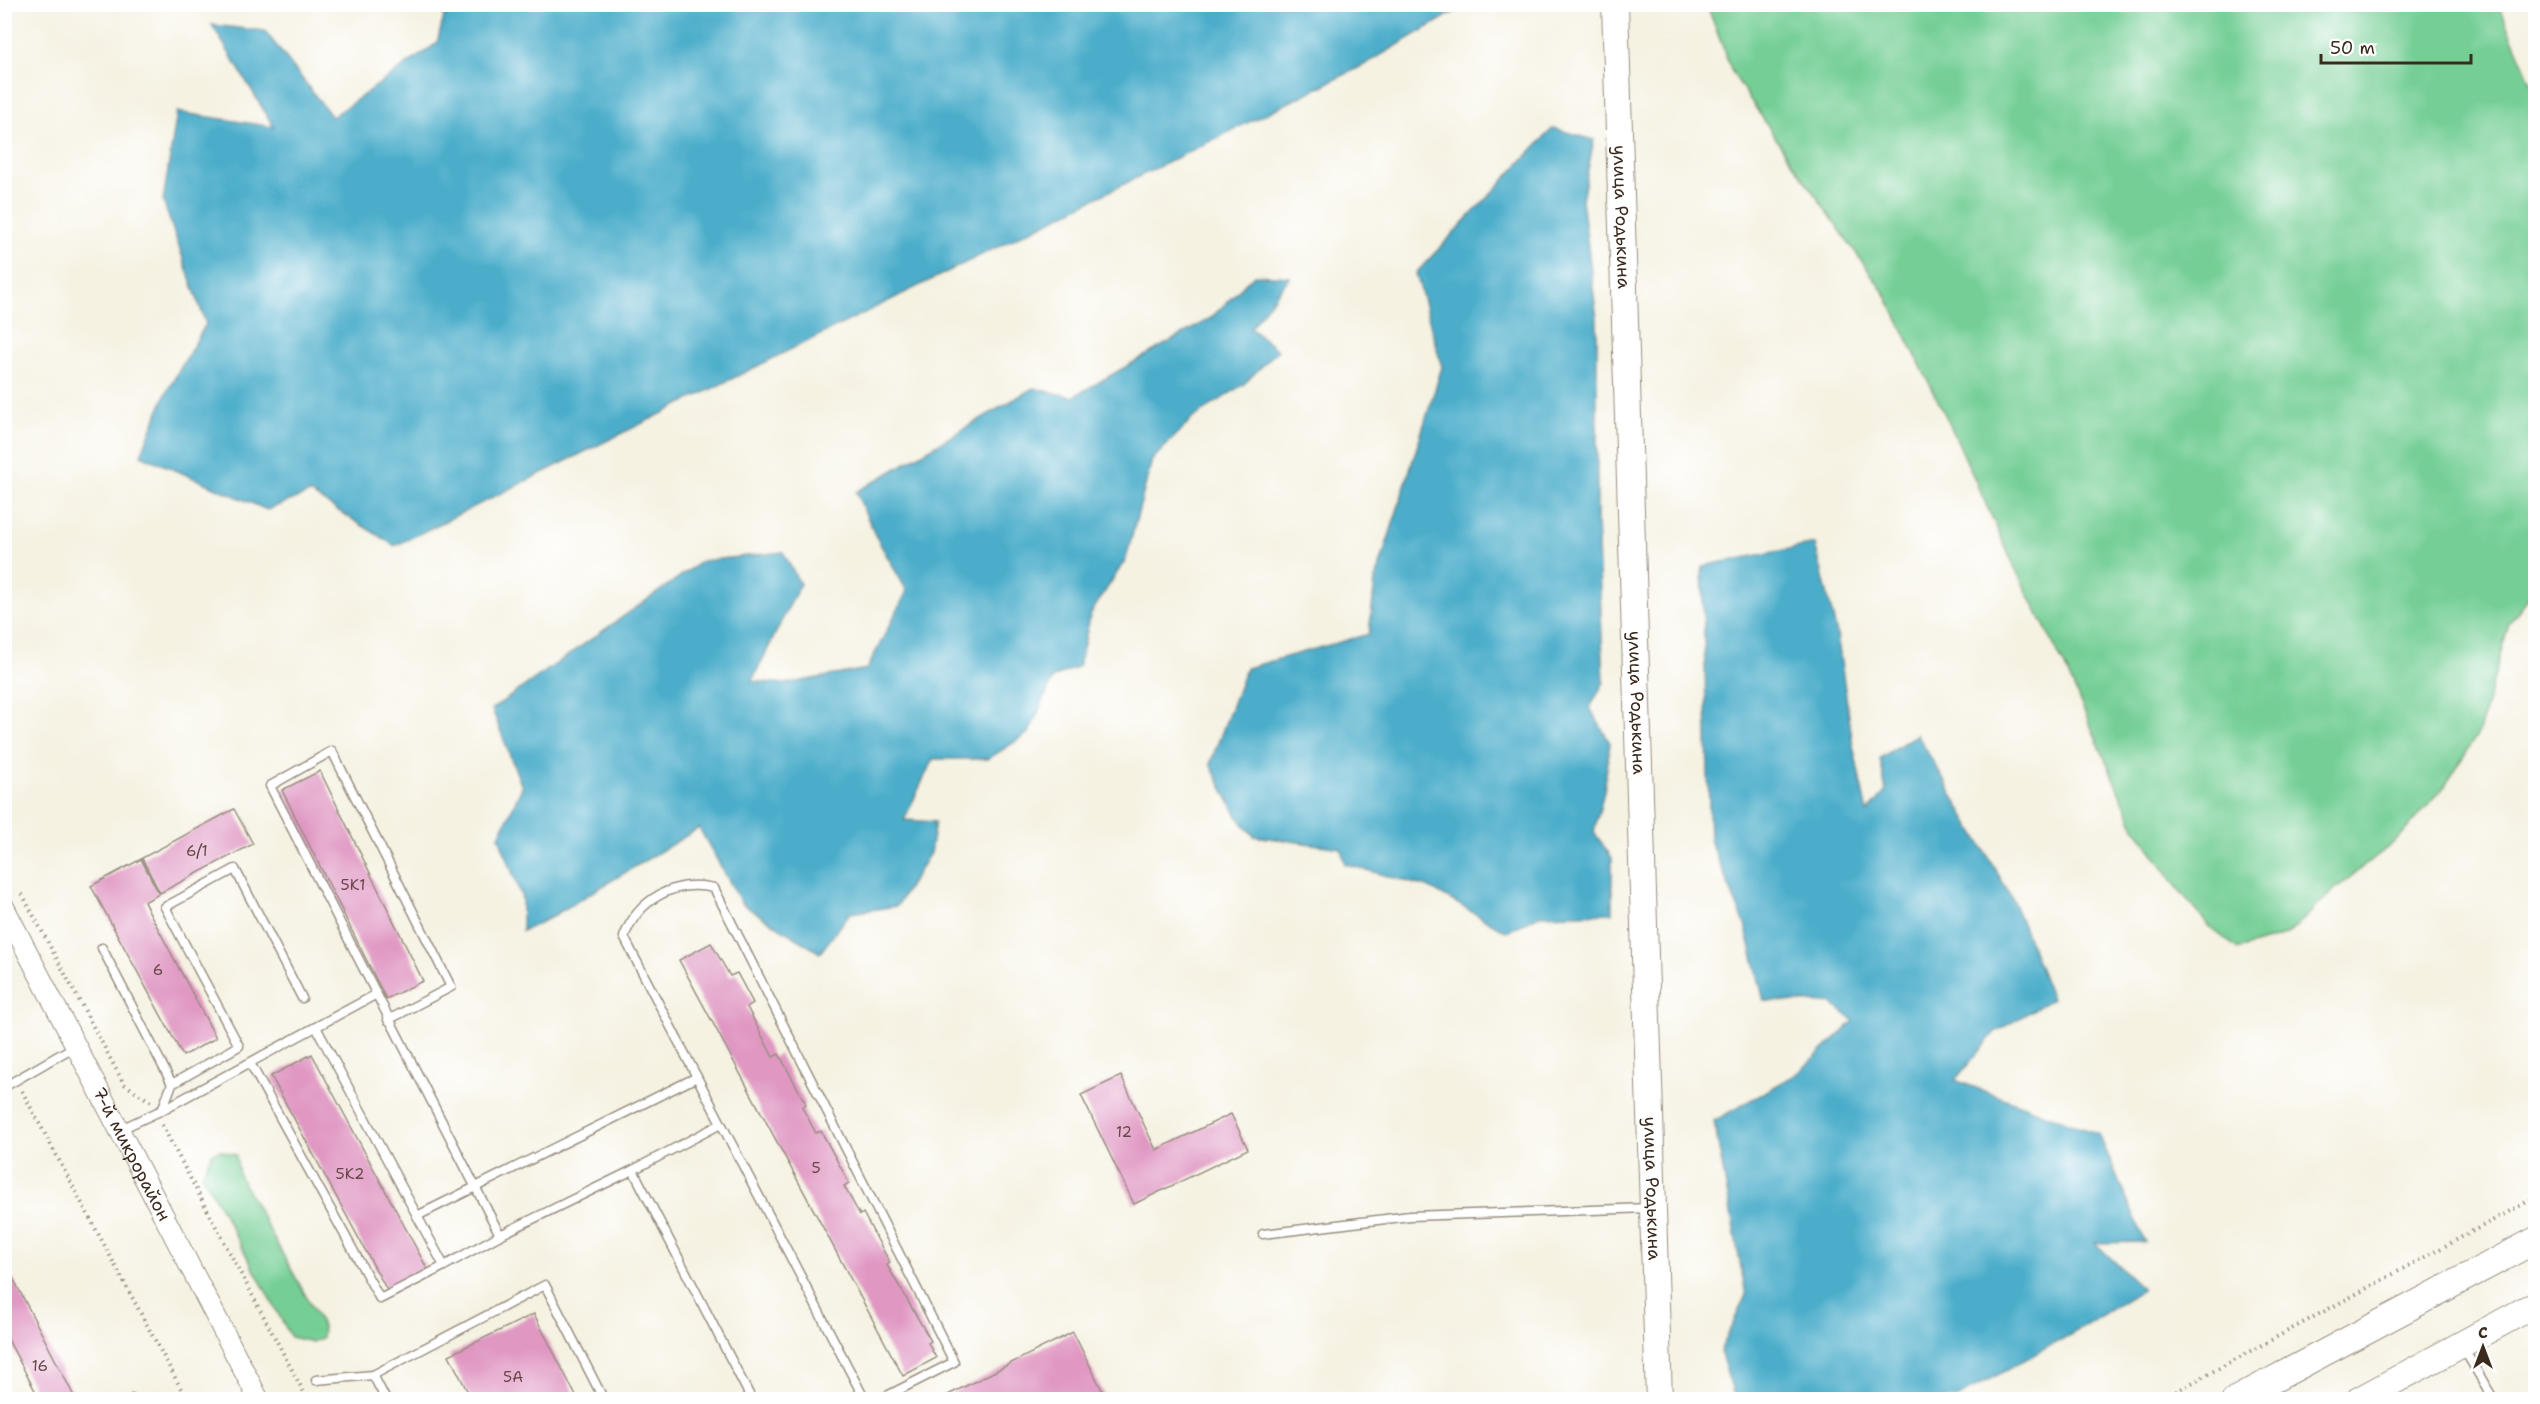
<svg xmlns="http://www.w3.org/2000/svg" width="2540" height="1404" font-family="'Shantell Sans',sans-serif">
<style>
.green{fill:#75cf95;stroke:#587c5a;stroke-width:1.5}
.water{fill:#4badca;stroke:#436c74;stroke-width:1.5}
.building{fill:#e098c3}
.lines{fill:none;stroke-linecap:round;stroke-linejoin:round}
.service-casing{stroke:#988e80;stroke-width:11}
.tertiary-casing{stroke:#988e80;stroke-width:22}
.primary-casing{stroke:#988e80;stroke-width:28}
.path{stroke:#988e80;stroke-width:4;stroke-dasharray:1.5 4.5;stroke-linecap:butt}
.service{stroke:#fff;stroke-width:8}
.tertiary{stroke:#fff;stroke-width:20}
.primary{stroke:#fff;stroke-width:26}
.labels{text-anchor:middle;stroke-width:6;stroke-linejoin:round;paint-order:stroke}
.number-label{font-size:15px;fill:#644647}
.street-label{font-size:18px;fill:#3b2a1e;stroke:#fff}
</style>
<rect width="100%" height="100%" fill="#fff"/>
<filter id="ink" filterUnits="userSpaceOnUse"><feTurbulence type="fractalNoise" baseFrequency=".0167" numOctaves="2"/><feDisplacementMap in="SourceGraphic" scale="12" xChannelSelector="R" yChannelSelector="G"/><feConvolveMatrix kernelMatrix="1 2 1 2 8 2 1 2 1" color-interpolation-filters="sRGB"/></filter>
<filter id="wash" filterUnits="userSpaceOnUse"><feTurbulence type="fractalNoise" baseFrequency=".008" numOctaves="4" result="noise"/><feDisplacementMap in="SourceGraphic" scale="24" xChannelSelector="R" yChannelSelector="G"/><feGaussianBlur stdDeviation="1.35" result="paint"/><feColorMatrix in="noise" values="0 0 0 0 0 0 0 0 0 0 0 0 0 0 0 0 0 1.4 0 .05"/><feComposite in="paint" operator="in"/></filter>
<g filter="url(#wash)">
<rect width="100%" height="100%" fill="#f5f2e2"/>
<g class="green">
<polygon points="1707,5 2498,5 2535,92 2535,589 2509,623 2479,732 2445,786 2397,840 2334,890 2288,934 2238,949 2210,927 2177,887 2134,826 2065,667 2014,566 1951,427 1885,294 1787,155 1732,72"/>
<polygon points="220,1150 236,1155 239,1175 323,1327 322,1338 312,1342 291,1337 202,1174 212,1153"/>
</g>
<g class="water">
<polygon points="447,5 447,4 1466,5 1364,65 395,546 310,493 267,510 141,455 165,395 206,324 163,201 177,112 274,127 212,25 265,31 332,117 437,43"/>
<polygon points="1553,128 1594,140 1582,199 1597,319 1597,522 1604,682 1590,708 1610,743 1604,791 1594,832 1612,858 1612,913 1539,915 1507,932 1430,888 1345,864 1341,848 1254,836 1237,816 1210,764 1246,668 1369,634 1375,581 1442,367 1416,273"/>
<polygon points="1254,275 1290,277 1250,328 1278,350 1244,384 1193,418 1152,460 1126,559 1091,613 1079,666 1053,678 1029,733 988,759 933,759 904,820 935,822 930,853 897,906 850,913 820,953 742,904 699,828 548,919 522,931 522,898 499,837 522,787 492,709 702,561 783,552 800,584 752,681 785,684 867,669 907,591 875,535 856,492 1033,388 1073,397 1211,318"/>
<polygon points="1815,544 1837,634 1853,745 1867,813 1886,791 1880,758 1917,734 2012,898 2052,999 1995,1032 1955,1080 2099,1134 2145,1242 2095,1243 2143,1289 2075,1332 1954,1399 1735,1399 1720,1351 1746,1295 1714,1121 1797,1074 1854,1021 1831,1003 1764,1001 1745,924 1710,841 1702,566"/>
</g>
<g id="blocks">
<g class="building">
<polygon points="320,771 423,981 386,999 282,790"/>
<polygon points="234,809 253,844 160,893 142,858"/>
<polygon points="141,859 159,894 144,902 216,1038 183,1056 91,886"/>
<polygon points="711,943 730,976 737,973 753,1003 747,1007 773,1057 779,1054 806,1104 802,1107 816,1133 821,1131 849,1183 844,1186 860,1215 863,1213 890,1263 887,1265 931,1341 928,1343 936,1358 903,1376 679,960"/>
<polygon points="312,1054 429,1272 389,1294 271,1076"/>
<polygon points="1121,1076 1156,1150 1231,1114 1248,1149 1134,1204 1081,1095"/>
<polygon points="13,1278 76,1400 40,1400 4,1332 4,1283"/>
<polygon points="534,1314 578,1400 472,1400 449,1355"/>
<polygon points="1073,1332 1107,1400 938,1400"/>
</g>
</g>
</g>
<g filter="url(#ink)">
<use href="#blocks" fill-opacity="0" stroke="#988e80" stroke-width="1.5"/>
<g class="lines">
<g class="service-casing">
<g id="service">
<polyline points="102,948 172,1084"/>
<polyline points="388,1020 451,987 332,751 270,786 500,1235 444,1266"/>
<polyline points="250,1063 380,1299 444,1266 316,1027"/>
<polyline points="4,1087 77,1045"/>
<polyline points="162,1110 375,995"/>
<polyline points="721,1124 633,1170 752,1400"/>
<polyline points="121,1129 162,1110 172,1084 239,1046 165,907 235,869 302,998"/>
<polyline points="417,1216 697,1077"/>
<polyline points="1263,1234 1410,1216 1650,1208"/>
<polyline points="500,1235 633,1170"/>
<polyline points="2462,1346 2494,1400"/>
<polyline points="373,1375 386,1400"/>
<polyline points="316,1380 373,1375 545,1285 604,1400"/>
<polyline points="132,1399 132,1400"/>
<path d="M 865,1400 L 624,937 C 638,899 675,879 714,888 L 954,1362 L 879,1400"/>
</g>
</g>
<g class="tertiary-casing">
<g id="tertiary">
<path id="s1" d="M 4,907 L 259,1400"/>
</g>
</g>
<g class="primary-casing">
<g id="primary">
<path id="s2" d="M 1615,4 L 1659,1400"/>
<polyline points="2235,1400 2536,1240"/>
<polyline points="2359,1400 2536,1304"/>
</g>
</g>
<g class="path">
<polyline points="22,894 124,1084 151,1102"/>
<polyline points="4,1058 10,1068"/>
<polyline points="22,1091 187,1400"/>
<polyline points="162,1125 308,1400"/>
<polyline points="2160,1400 2536,1197"/>
<polyline points="2524,1400 2536,1393"/>
</g>
<use href="#service" class="service"/>
<use href="#tertiary" class="tertiary"/>
<use href="#primary" class="primary"/>
</g>
</g>
<g class="labels">
<g class="number-label">
<text x="197" y="856">6/1</text>
<text x="353" y="890">5К1</text>
<text x="158" y="975">6</text>
<text x="1124" y="1137">12</text>
<text x="816" y="1173">5</text>
<text x="350" y="1179">5К2</text>
<text x="40" y="1371">16</text>
<text x="513" y="1382">5А</text>
</g>
<g class="street-label">
<text dy="6" stroke="none"><textPath href="#s2" startOffset="213">улица Родькина</textPath></text>
<text dy="6" stroke="none"><textPath href="#s2" startOffset="699">улица Родькина</textPath></text>
<text dy="6" stroke="none"><textPath href="#s1" startOffset="278">7-й микрорайон</textPath></text>
<text dy="6" stroke="none"><textPath href="#s2" startOffset="1185">улица Родькина</textPath></text>
</g>
</g>
<rect width="2540" height="1404" fill="none" stroke="#fff" stroke-width="24"/>
<g transform="translate(2483 1347)" stroke="#ffffff" stroke-width="4.5" paint-order="stroke">
<path d="M0-4.5L10 22L0 15L-10 22Z" fill="#3b2a1e"/>
<text y="-9" font-size="16" font-weight="bold" text-anchor="middle" fill="#3b2a1e">С</text>
</g>
<path d="M2321 54v9h150v-9" fill="none" stroke="#3b2a1e" stroke-width="3"/>
<text x="2330" y="54" font-size="18" fill="#3b2a1e" stroke="#ffffff" stroke-width="4.5" paint-order="stroke">50 m</text>
</svg>
